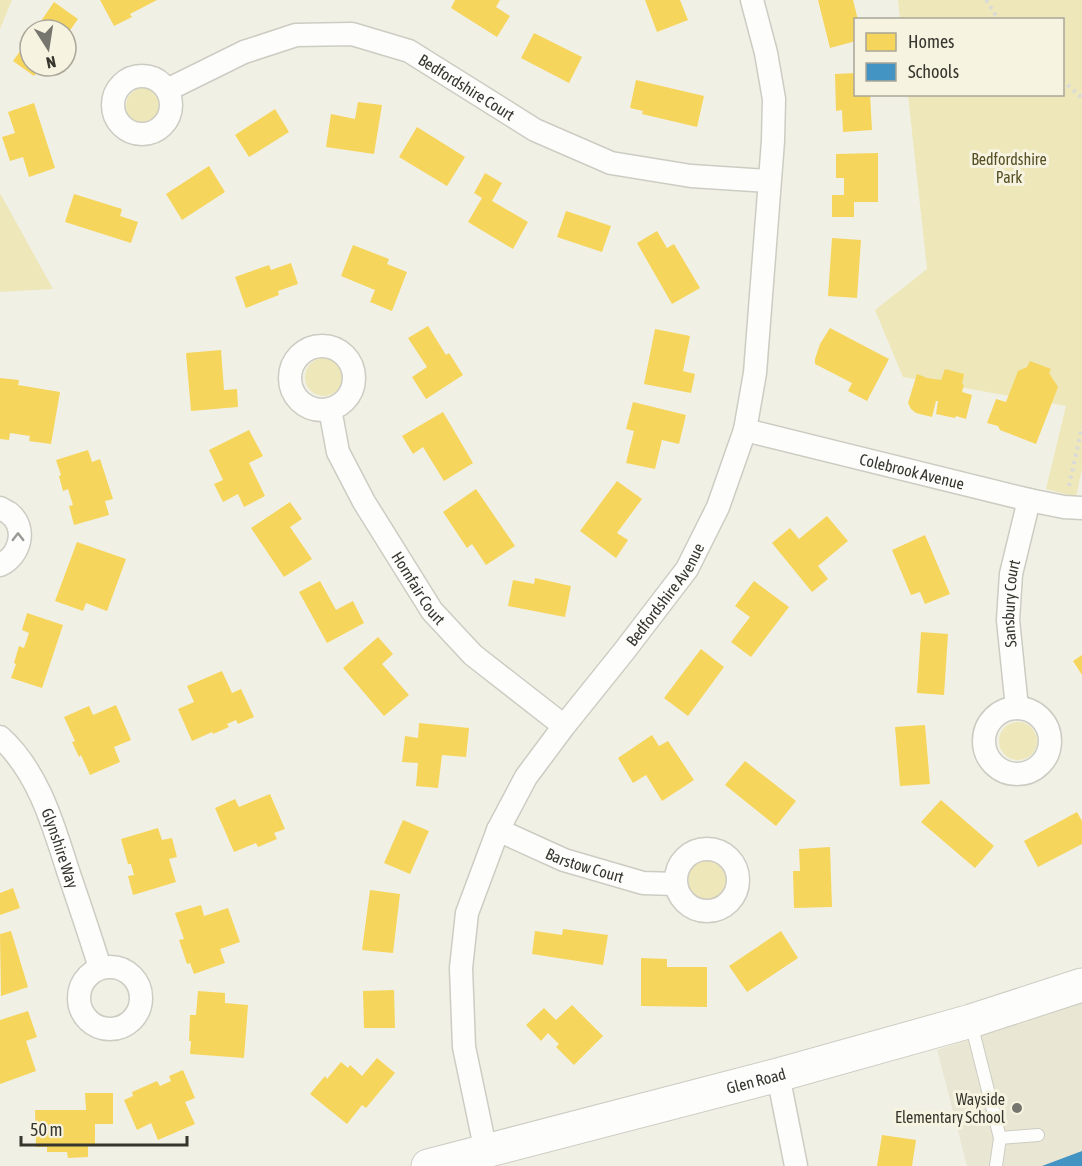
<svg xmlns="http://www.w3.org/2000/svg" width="1082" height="1166" font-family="'Asap Condensed',sans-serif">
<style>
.built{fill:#e9e7d3}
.green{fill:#eee7b9}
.homes{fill:#f6d55c}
.schools{fill:#4393c3}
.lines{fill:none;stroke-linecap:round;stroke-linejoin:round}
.service-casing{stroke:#cdccc3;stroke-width:14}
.minor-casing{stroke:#cdccc3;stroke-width:25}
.secondary-casing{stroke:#cdccc3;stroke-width:35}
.path{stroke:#dadad7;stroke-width:4;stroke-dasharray:3 4.5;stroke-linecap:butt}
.service{stroke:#fdfdfb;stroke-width:12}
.minor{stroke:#fdfdfb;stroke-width:22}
.secondary{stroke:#fdfdfb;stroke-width:33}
.oneway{stroke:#9a9994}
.poi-dot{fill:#77766e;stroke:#f6f3e0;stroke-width:2}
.labels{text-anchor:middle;stroke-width:6;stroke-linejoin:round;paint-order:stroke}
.street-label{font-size:16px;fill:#36352e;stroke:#f6f3e0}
.park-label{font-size:16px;fill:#565024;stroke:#f6f3e0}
.poi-label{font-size:16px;fill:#36352e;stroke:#f6f3e0;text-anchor:end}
</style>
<rect width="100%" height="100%" fill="#f1f0e5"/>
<polygon class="built" points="1082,1002 1082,1166 967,1166 937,1050"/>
<g class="green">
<polygon points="0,0 12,0 0,29"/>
<polygon points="898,0 1082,0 1082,469 1076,497 1046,489 1066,406 903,377 875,310 927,269 908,95 1062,94 1062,20 900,19"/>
<circle cx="144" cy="106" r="18"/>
<polygon points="0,193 53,289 0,292"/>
<circle cx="324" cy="377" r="19"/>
<circle cx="1018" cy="741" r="19"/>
<circle cx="707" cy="880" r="19"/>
</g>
<g class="homes">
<polygon points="100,0 157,0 130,14 132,17 114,26"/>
<polygon points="455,0 500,0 496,7 510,16 497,37 451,8"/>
<polygon points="645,0 680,0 688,20 657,32"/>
<polygon points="818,0 853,0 858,20 856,20 856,41 830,48"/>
<polygon points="54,2 78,19 66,36 66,30 35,30"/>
<polygon points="534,33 582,57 569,83 521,58"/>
<polygon points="30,37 30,66 41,66 34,76 13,61"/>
<polygon points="856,73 856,94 870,94 872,130 843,132 842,110 836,111 835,74"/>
<polygon points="636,80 704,96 697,127 642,114 643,111 630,108"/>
<polygon points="358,102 382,105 374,154 326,147 331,114 355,119"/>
<polygon points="34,103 55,168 29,177 23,157 10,161 2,137 15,133 8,112"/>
<polygon points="275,109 289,132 249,157 235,135"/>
<polygon points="417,127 465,157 447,186 399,157"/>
<polygon points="878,153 878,202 854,202 854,217 832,217 832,195 844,195 844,178 836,178 836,154"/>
<polygon points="209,166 225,192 182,220 166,194"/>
<polygon points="485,173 502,183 492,201 528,222 513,249 468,222 482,198 474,193"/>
<polygon points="74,194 122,209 120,216 138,222 131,243 65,222"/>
<polygon points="566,211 611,226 602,252 557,237"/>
<polygon points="657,231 667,248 674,244 700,288 672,304 637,243"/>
<polygon points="832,238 861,240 857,298 828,296"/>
<polygon points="353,245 389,259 387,264 407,272 392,311 370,302 375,290 341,276"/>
<polygon points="291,263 298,284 278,291 279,295 246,308 235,277 269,265 271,270"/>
<polygon points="428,326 446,355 449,353 463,375 426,399 412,377 427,367 408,338"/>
<polygon points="830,328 889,359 867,401 848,391 852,383 815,364 815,359 820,344"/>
<polygon points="655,329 690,336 683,371 695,374 691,393 644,384"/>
<polygon points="221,350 224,390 237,389 238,407 191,411 186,353"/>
<polygon points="1030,361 1051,369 1049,373 1058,387 1036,444 1000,430 998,426 987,423 996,399 1006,402 1018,371 1027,367"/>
<polygon points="945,369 964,374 962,384 964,385 962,392 972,395 966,419 956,416 955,418 936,414 938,401 936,401 932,417 916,413 911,409 908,403 917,374 927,378 941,380"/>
<polygon points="0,378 19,380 18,385 60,392 51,444 29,441 30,436 10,433 9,440 0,439"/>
<polygon points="633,402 686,415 679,444 662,440 655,469 626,463 634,431 626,429"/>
<polygon points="443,412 473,463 444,481 423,447 413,454 402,436"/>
<polygon points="249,430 263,456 249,463 265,496 244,507 238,494 223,502 214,484 223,480 209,450"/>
<polygon points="88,450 92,462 100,459 113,499 105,501 109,515 74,525 69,506 73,505 68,489 63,491 59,476 61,475 56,460"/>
<polygon points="617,481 642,499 617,533 628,540 616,558 580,531"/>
<polygon points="476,489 515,546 486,565 472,544 467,548 443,512"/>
<polygon points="290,502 302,519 290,527 312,559 284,577 251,528"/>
<polygon points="827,516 848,541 818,566 828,579 812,592 772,543 790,528 799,539"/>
<polygon points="925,535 950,594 925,604 920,592 911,595 892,550"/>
<polygon points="77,542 126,559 107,611 86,603 83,611 55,601"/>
<polygon points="535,578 571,586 565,617 508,606 513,580 534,584"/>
<polygon points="320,581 336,610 353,601 364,623 327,643 299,592"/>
<polygon points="754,581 789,607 751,657 731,642 750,617 735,606"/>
<polygon points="27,613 63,625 42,688 11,678 16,664 14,663 19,646 24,648 29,633 22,630"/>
<polygon points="921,632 948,634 944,695 917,693"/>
<polygon points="378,637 393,654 382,664 409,695 384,716 343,668"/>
<polygon points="701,649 724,667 688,716 664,698"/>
<polygon points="1082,655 1082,675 1073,661"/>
<polygon points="222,671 232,693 241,689 254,717 238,724 236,720 227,724 229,727 213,734 212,732 192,741 178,709 194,702 187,686"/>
<polygon points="116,705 131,740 114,747 120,762 90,775 81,755 79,757 72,742 75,741 64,717 89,706 93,715"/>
<polygon points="419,723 469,728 466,757 442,755 438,788 416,786 418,763 402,762 405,736 418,738"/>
<polygon points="925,725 930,784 900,786 895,727"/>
<polygon points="652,735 659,746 668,741 694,780 662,801 646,775 633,783 618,758"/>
<polygon points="745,761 796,801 776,826 725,785"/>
<polygon points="270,794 285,829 274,833 277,839 258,847 256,843 234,852 215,808 235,799 239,807"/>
<polygon points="941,800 994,846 975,868 921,822"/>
<polygon points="1077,812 1082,821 1082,844 1038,867 1024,841"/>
<polygon points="403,820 429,831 410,874 384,863"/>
<polygon points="158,828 162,840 172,838 177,857 169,859 176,882 133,895 128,876 134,875 131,864 128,864 121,839"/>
<polygon points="830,847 832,907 794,908 793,871 800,871 799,849"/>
<polygon points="13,888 20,908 0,915 0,893"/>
<polygon points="370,890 400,894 393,953 362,950"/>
<polygon points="201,905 204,916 228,908 240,942 220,949 225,963 194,974 190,963 187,964 179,940 184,939 175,913"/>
<polygon points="563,929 608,935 603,965 532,954 535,931 562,935"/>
<polygon points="11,931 28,987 1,996 0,934"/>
<polygon points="781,931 798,958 747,992 729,966"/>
<polygon points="641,958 667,959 667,967 707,967 707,1007 641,1006"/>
<polygon points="394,990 395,1028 364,1028 363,991"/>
<polygon points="198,991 225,993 225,1003 248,1005 244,1058 190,1054 191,1041 189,1041 190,1015 196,1015"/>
<polygon points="572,1005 603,1036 574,1065 556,1047 559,1044 548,1033 541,1041 526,1025 544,1008 556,1020"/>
<polygon points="28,1011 37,1037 26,1041 36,1071 0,1084 0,1020"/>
<polygon points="377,1058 395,1073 366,1108 362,1105 347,1124 310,1094 325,1076 327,1079 341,1062 348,1068 350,1065 362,1076"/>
<polygon points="183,1070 195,1098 185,1102 195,1124 158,1140 151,1123 137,1130 124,1100 133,1096 132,1092 157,1081 160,1086 171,1081 169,1076"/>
<polygon points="85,1093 113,1093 113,1124 95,1124 95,1146 88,1146 88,1157 68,1158 67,1152 47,1152 47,1147 36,1147 35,1110 86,1110"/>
<polygon points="882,1135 916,1140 912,1166 877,1166"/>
</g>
<polygon class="schools" points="1082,1151 1082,1166 1042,1166"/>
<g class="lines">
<g class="service-casing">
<g id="service">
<polyline points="971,1023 1000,1138 1038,1135"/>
<polyline points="996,1166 1000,1138"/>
</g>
</g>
<g class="minor-casing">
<g id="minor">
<circle cx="142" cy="105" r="29"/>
<path id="s1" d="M 167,90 L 244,52 L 296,35 L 352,34 L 409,51 L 535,130 L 611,163 L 691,176 L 769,181"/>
<circle cx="322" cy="378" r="32"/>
<path id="s2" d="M 330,409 L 338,452 L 364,502 L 432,611 L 473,655 L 564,726"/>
<path id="s3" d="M 745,430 L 1029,500 L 1064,507 L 1082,508"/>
<path d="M 0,508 C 3,510 6,511 9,513 C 28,528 20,556 0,565"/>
<path id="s4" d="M 1017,708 L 1008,620 L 1011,574 L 1029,500"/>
<circle cx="1017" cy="741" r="33"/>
<path id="s5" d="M 0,737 C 38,771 53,824 68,871 C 79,903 90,935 100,968"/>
<path id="s6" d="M 498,830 L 564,860 L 643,883 L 676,884"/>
<circle cx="707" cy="880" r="31"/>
<circle cx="110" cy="998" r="31"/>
<polyline points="778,1075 796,1166"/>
<path id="s7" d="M 486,1152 L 464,1047 L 461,968 L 467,913 L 498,830 L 526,777 L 564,726 L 625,650 L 687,569 L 718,507 L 745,430 L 755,373 L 773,141 L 774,99 L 766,53 L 752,0"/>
</g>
</g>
<g class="secondary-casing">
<g id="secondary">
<path id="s8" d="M 428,1166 L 778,1075 L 971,1021 L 1082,985"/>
</g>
</g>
<g class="path">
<polyline points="986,0 999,20"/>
<polyline points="1062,80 1082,98"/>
<polyline points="1069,486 1082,427"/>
</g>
<use href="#service" class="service"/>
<use href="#minor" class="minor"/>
<use href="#secondary" class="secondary"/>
</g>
<defs><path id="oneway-chevron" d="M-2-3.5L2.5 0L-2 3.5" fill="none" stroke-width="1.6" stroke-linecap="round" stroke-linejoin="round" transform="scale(1.5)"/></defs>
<use class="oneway" href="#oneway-chevron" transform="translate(18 537) rotate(-90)"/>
<circle class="poi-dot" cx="1017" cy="1108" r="6"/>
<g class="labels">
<g class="street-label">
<text dy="6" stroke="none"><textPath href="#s1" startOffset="324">Bedfordshire Court</textPath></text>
<text dy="6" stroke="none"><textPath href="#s3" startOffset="172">Colebrook Avenue</textPath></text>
<text dy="6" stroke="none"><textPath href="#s2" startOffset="202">Hornfair Court</textPath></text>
<text dy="6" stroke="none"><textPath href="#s7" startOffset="620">Bedfordshire Avenue</textPath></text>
<text dy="6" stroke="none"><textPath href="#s4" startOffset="105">Sansbury Court</textPath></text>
<text dy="6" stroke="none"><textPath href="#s5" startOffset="128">Glynshire Way</textPath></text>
<text dy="6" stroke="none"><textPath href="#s6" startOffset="94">Barstow Court</textPath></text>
<text dy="6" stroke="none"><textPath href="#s8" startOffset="339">Glen Road</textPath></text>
</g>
<g class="park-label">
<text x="1009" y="165">Bedfordshire<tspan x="1009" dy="18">Park</tspan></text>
</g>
<g class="poi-label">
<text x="1005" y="1105">Wayside<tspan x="1005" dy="18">Elementary School</tspan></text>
</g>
</g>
<rect x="854" y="18" width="210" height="78" fill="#f6f3e0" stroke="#a9a799" stroke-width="1.5"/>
<rect x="866" y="33" width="30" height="18" fill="#f6d55c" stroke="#a9a799" stroke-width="1.5"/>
<text x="908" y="48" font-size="18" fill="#36352e">Homes</text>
<rect x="866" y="63" width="30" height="18" fill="#4393c3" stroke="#a9a799" stroke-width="1.5"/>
<text x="908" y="78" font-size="18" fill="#36352e">Schools</text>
<g transform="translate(48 48) rotate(168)"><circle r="28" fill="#f6f3e0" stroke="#a9a799" stroke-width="1.5"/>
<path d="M0-4.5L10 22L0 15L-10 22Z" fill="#77766e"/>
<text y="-9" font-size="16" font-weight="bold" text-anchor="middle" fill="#36352e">N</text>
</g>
<path d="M21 1136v9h166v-9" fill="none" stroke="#36352e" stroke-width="3"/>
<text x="30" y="1136" font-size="18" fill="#36352e" stroke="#f6f3e0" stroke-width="4.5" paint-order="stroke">50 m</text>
</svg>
